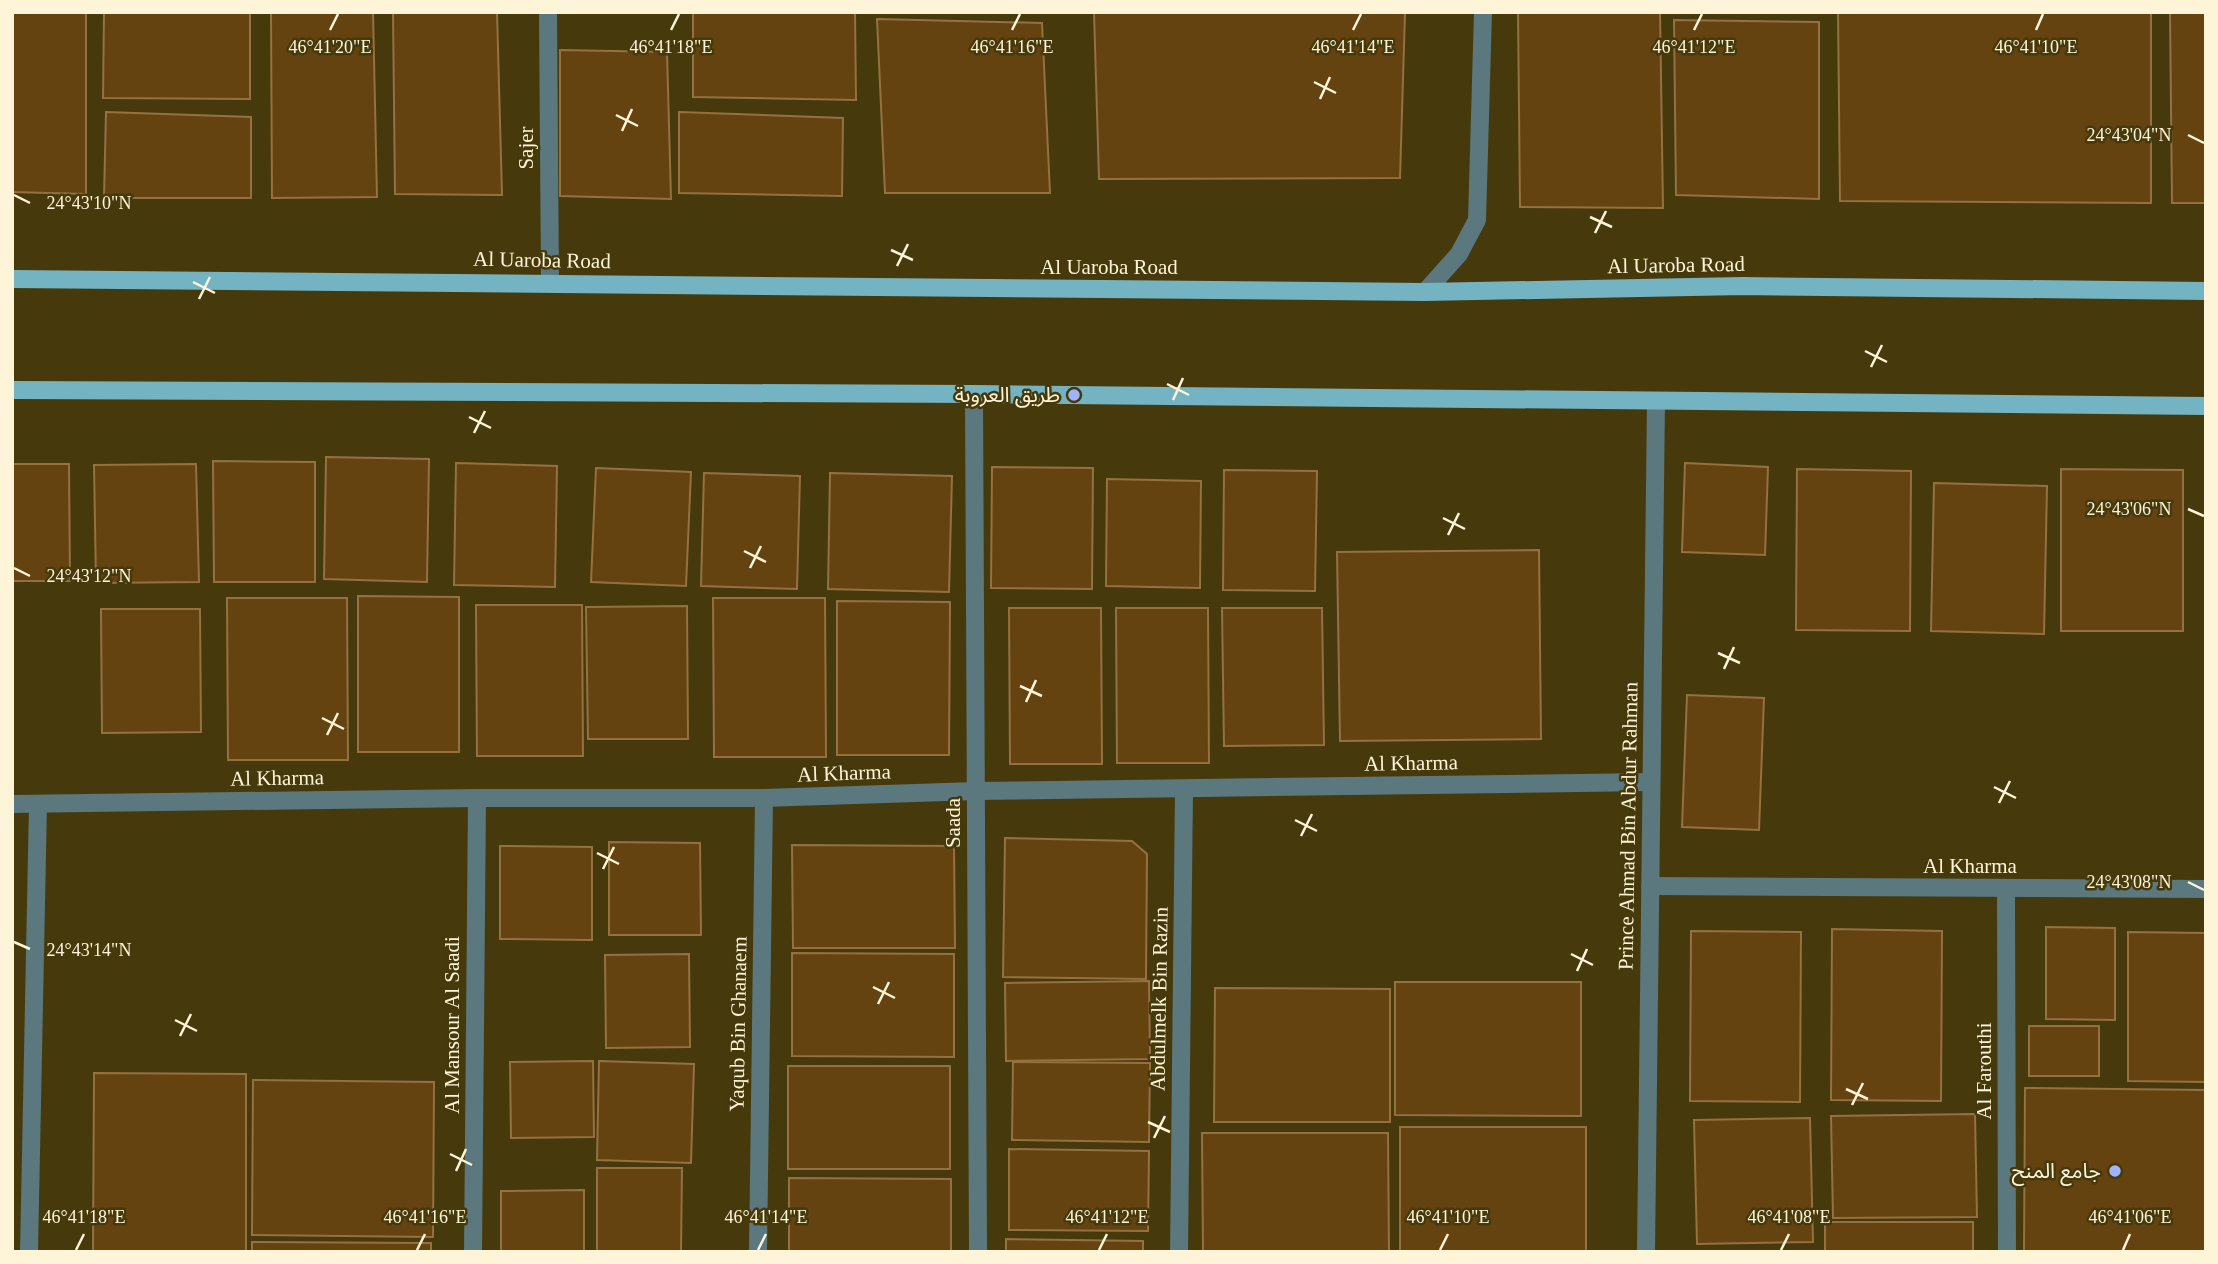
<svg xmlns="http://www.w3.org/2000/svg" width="2218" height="1264" font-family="'Times New Roman','Noto Sans Arabic',serif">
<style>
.building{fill:#644310;stroke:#957141;stroke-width:2}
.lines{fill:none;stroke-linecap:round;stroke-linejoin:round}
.lane{stroke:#5a787e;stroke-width:18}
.street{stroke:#5a787e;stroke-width:18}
.primary{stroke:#74b3c1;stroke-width:18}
.ticks{fill:none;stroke:#fef4d7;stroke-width:2.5}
.poi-dot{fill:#a0b3fd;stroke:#46390c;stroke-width:2.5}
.labels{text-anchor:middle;stroke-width:5;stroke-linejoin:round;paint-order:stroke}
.street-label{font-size:21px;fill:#fef4d7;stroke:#46390c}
.poi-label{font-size:21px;fill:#fef4d7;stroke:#46390c;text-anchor:end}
.ticks-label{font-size:18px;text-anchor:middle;fill:#fef4d7;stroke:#46390c;stroke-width:5;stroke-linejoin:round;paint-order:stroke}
</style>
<rect width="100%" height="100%" fill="#46390c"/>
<g class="building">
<polygon points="12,12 86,12 86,194 12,192"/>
<polygon points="104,12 250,12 250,99 103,98"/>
<polygon points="271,12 373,12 377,197 272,198"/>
<polygon points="393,12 497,12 502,195 395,194"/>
<polygon points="693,12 855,12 856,100 693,97"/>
<polygon points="1094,12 1405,13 1400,178 1099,179"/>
<polygon points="1518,12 1660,12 1663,208 1520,207"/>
<polygon points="1838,12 2151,12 2151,203 1840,201"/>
<polygon points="2170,12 2206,12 2206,203 2172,203"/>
<polygon points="877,19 1042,23 1050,193 885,193"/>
<polygon points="1674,20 1819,22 1819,199 1676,195"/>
<polygon points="560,50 667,52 671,199 560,196"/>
<polygon points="106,112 251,117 251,198 104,198"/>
<polygon points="679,112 843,118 842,196 679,193"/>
<polygon points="326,457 429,459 427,582 324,579"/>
<polygon points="213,461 315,462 315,582 214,582"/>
<polygon points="456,463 557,466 555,587 454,585"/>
<polygon points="1685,463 1768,467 1765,555 1682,552"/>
<polygon points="12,464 69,464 70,581 12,581"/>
<polygon points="196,464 199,582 96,583 94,465"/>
<polygon points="992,467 1093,468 1092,589 991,588"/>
<polygon points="596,468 691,472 686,586 591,582"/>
<polygon points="1797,469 1911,471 1910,631 1796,630"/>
<polygon points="2061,469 2183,470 2183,631 2061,631"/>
<polygon points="1224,470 1317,471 1315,591 1223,590"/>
<polygon points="704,473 800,476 797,589 701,586"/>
<polygon points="830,473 952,476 949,592 828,589"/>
<polygon points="1107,479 1201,481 1200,588 1106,586"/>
<polygon points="1934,483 2047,486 2044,634 1931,631"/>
<polygon points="1539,550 1541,739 1340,741 1337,552"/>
<polygon points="358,596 459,597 459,752 358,752"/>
<polygon points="227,598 347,598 348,760 228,760"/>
<polygon points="713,598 825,598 826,757 714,757"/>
<polygon points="837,601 950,602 949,755 837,755"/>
<polygon points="476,605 582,605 583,756 477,756"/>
<polygon points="687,606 688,739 588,739 586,607"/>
<polygon points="1009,608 1101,608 1102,764 1010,764"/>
<polygon points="1116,608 1208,608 1209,763 1117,763"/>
<polygon points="1222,608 1322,608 1324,745 1224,746"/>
<polygon points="101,609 200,609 201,732 102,733"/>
<polygon points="1687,695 1764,698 1759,830 1682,827"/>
<polygon points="1005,838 1132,841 1147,854 1146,979 1003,977"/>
<polygon points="609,842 700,843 701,935 609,935"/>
<polygon points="792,845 954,846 955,948 793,948"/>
<polygon points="500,846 592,847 592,940 500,939"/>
<polygon points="2046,927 2115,928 2115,1020 2046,1019"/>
<polygon points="1832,929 1942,931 1941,1101 1831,1100"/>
<polygon points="1691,931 1801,932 1800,1102 1690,1101"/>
<polygon points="2128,932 2206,933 2206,1082 2128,1081"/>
<polygon points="792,953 954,954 954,1057 792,1056"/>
<polygon points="689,954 690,1047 606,1048 605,955"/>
<polygon points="1149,981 1150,1059 1006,1061 1005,983"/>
<polygon points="1395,982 1581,982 1581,1116 1395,1115"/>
<polygon points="1215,988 1390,989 1390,1122 1214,1122"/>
<rect x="2029" y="1026" width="70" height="50"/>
<polygon points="593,1061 594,1137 511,1138 510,1062"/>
<polygon points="599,1061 694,1064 691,1163 597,1160"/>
<polygon points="1013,1062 1150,1063 1149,1142 1012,1140"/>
<rect x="788" y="1066" width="162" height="103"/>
<polygon points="94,1073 246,1074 246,1252 93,1252"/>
<polygon points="253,1080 434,1082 433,1237 252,1235"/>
<polygon points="2025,1088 2206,1090 2206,1252 2024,1252"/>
<polygon points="1975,1114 1977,1217 1833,1218 1831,1116"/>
<polygon points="1810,1118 1813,1242 1697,1244 1694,1120"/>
<rect x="1400" y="1127" width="186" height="125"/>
<polygon points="1202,1133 1388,1133 1389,1252 1203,1252"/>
<polygon points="1009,1149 1149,1151 1148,1231 1009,1230"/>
<polygon points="597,1168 682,1168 681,1252 597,1252"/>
<polygon points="789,1178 951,1179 951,1252 789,1252"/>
<polygon points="584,1190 584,1252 501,1252 501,1191"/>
<rect x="1825" y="1222" width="148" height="30"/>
<polygon points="1006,1239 1143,1241 1143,1252 1006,1252"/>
<polygon points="252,1242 431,1243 431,1252 252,1252"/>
</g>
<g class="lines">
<g class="lane">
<polyline points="548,12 550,283"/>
<polyline points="1425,292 1459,254 1477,220 1483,12"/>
</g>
<g class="street">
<polyline points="974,394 978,1252"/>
<polyline points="12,804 477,798 764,798 976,791 1651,782"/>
<polyline points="1650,886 2206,889"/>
<polyline points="2006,889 2007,1252"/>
<polyline points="29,1252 38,804"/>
<polyline points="473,1252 477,798"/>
<polyline points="758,1252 764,798"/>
<polyline points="1179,1252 1184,789"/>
<polyline points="1646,1252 1656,401"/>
</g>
<g class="primary">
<polyline points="12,279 1425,292 1743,286 2206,291"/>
<polyline points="12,390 974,394 2206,406"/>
</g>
</g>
<path class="ticks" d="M 330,30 L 338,14M 671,30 L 679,14M 1012,30 L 1020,14M 1353,30 L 1361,14M 1694,30 L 1702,14M 2036,30 L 2043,14M 1314,82 L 1336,93M 1320,99 L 1330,77M 616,115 L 638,126M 622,131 L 632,109M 2188,135 L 2204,143M 14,195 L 30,203M 1590,217 L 1612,227M 1595,233 L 1606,211M 891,250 L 913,260M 897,266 L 908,244M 193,282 L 215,293M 199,299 L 210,277M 1865,351 L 1887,362M 1871,367 L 1882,345M 1167,384 L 1189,395M 1173,400 L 1183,378M 469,417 L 491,428M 474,433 L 485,411M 2188,509 L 2204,516M 1443,518 L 1465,529M 1448,535 L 1459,513M 744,551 L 766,562M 14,568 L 30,576M 750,568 L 761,546M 1718,653 L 1740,663M 1724,669 L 1734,647M 1020,686 L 1042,696M 1026,702 L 1036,680M 322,718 L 344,729M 327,735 L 338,713M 1994,787 L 2016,798M 1999,803 L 2010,781M 1295,820 L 1317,831M 1301,836 L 1312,814M 597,853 L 619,864M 603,869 L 614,847M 2188,882 L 2204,890M 14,942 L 30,949M 1571,954 L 1593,965M 1577,971 L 1587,949M 873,987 L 895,998M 878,1004 L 889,982M 175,1020 L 197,1031M 180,1036 L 191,1014M 1846,1089 L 1868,1099M 1852,1105 L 1863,1083M 1148,1122 L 1170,1132M 1154,1138 L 1165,1116M 450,1154 L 472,1165M 456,1171 L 466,1149M 76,1250 L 84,1234M 417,1250 L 425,1234M 758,1250 L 766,1234M 1099,1250 L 1107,1234M 1440,1250 L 1448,1234M 1781,1250 L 1789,1234M 2123,1250 L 2130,1234"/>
<g class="poi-dot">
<circle cx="1074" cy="395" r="7"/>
<circle cx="2115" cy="1171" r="7"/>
</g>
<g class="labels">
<g class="street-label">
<text transform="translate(526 148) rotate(-90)" y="7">Sajer</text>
<text transform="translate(542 260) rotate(1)" y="7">Al Uaroba Road</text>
<text transform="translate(1676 265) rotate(-1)" y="7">Al Uaroba Road</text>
<text x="1109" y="274">Al Uaroba Road</text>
<text transform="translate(1411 763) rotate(-1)" y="7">Al Kharma</text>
<text transform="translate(844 773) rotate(-2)" y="7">Al Kharma</text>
<text transform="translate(277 778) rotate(-1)" y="7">Al Kharma</text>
<text transform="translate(953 823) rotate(-90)" y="7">Saada</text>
<text transform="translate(1628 826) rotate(-89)" y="7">Prince Ahmad Bin Abdur Rahman</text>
<text x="1970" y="873">Al Kharma</text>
<text transform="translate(1159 999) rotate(-89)" y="7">Abdulmelk Bin Razin</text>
<text transform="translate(738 1024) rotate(-89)" y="7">Yaqub Bin Ghanaem</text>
<text transform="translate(452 1025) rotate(-90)" y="7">Al Mansour Al Saadi</text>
<text transform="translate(1984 1071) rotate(-90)" y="7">Al Farouthi</text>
</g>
<g class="poi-label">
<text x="1060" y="402">طريق العروبة</text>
<text x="2101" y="1178">جامع المنح</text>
</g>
</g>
<g class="ticks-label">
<text x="1012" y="53">46°41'16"E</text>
<text x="1694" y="53">46°41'12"E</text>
<text x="330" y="53">46°41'20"E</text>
<text x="671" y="53">46°41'18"E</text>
<text x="1353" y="53">46°41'14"E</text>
<text x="2036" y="53">46°41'10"E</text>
<text x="2129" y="141">24°43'04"N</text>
<text x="89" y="209">24°43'10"N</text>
<text x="2129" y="515">24°43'06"N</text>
<text x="89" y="582">24°43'12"N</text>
<text x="2129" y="888">24°43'08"N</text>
<text x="89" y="956">24°43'14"N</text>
<text x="84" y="1223">46°41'18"E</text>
<text x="425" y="1223">46°41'16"E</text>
<text x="766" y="1223">46°41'14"E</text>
<text x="1107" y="1223">46°41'12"E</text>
<text x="1448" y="1223">46°41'10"E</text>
<text x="1789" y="1223">46°41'08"E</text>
<text x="2130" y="1223">46°41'06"E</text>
</g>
<rect width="2218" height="1264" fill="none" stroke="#fef4d7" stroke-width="28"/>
</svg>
